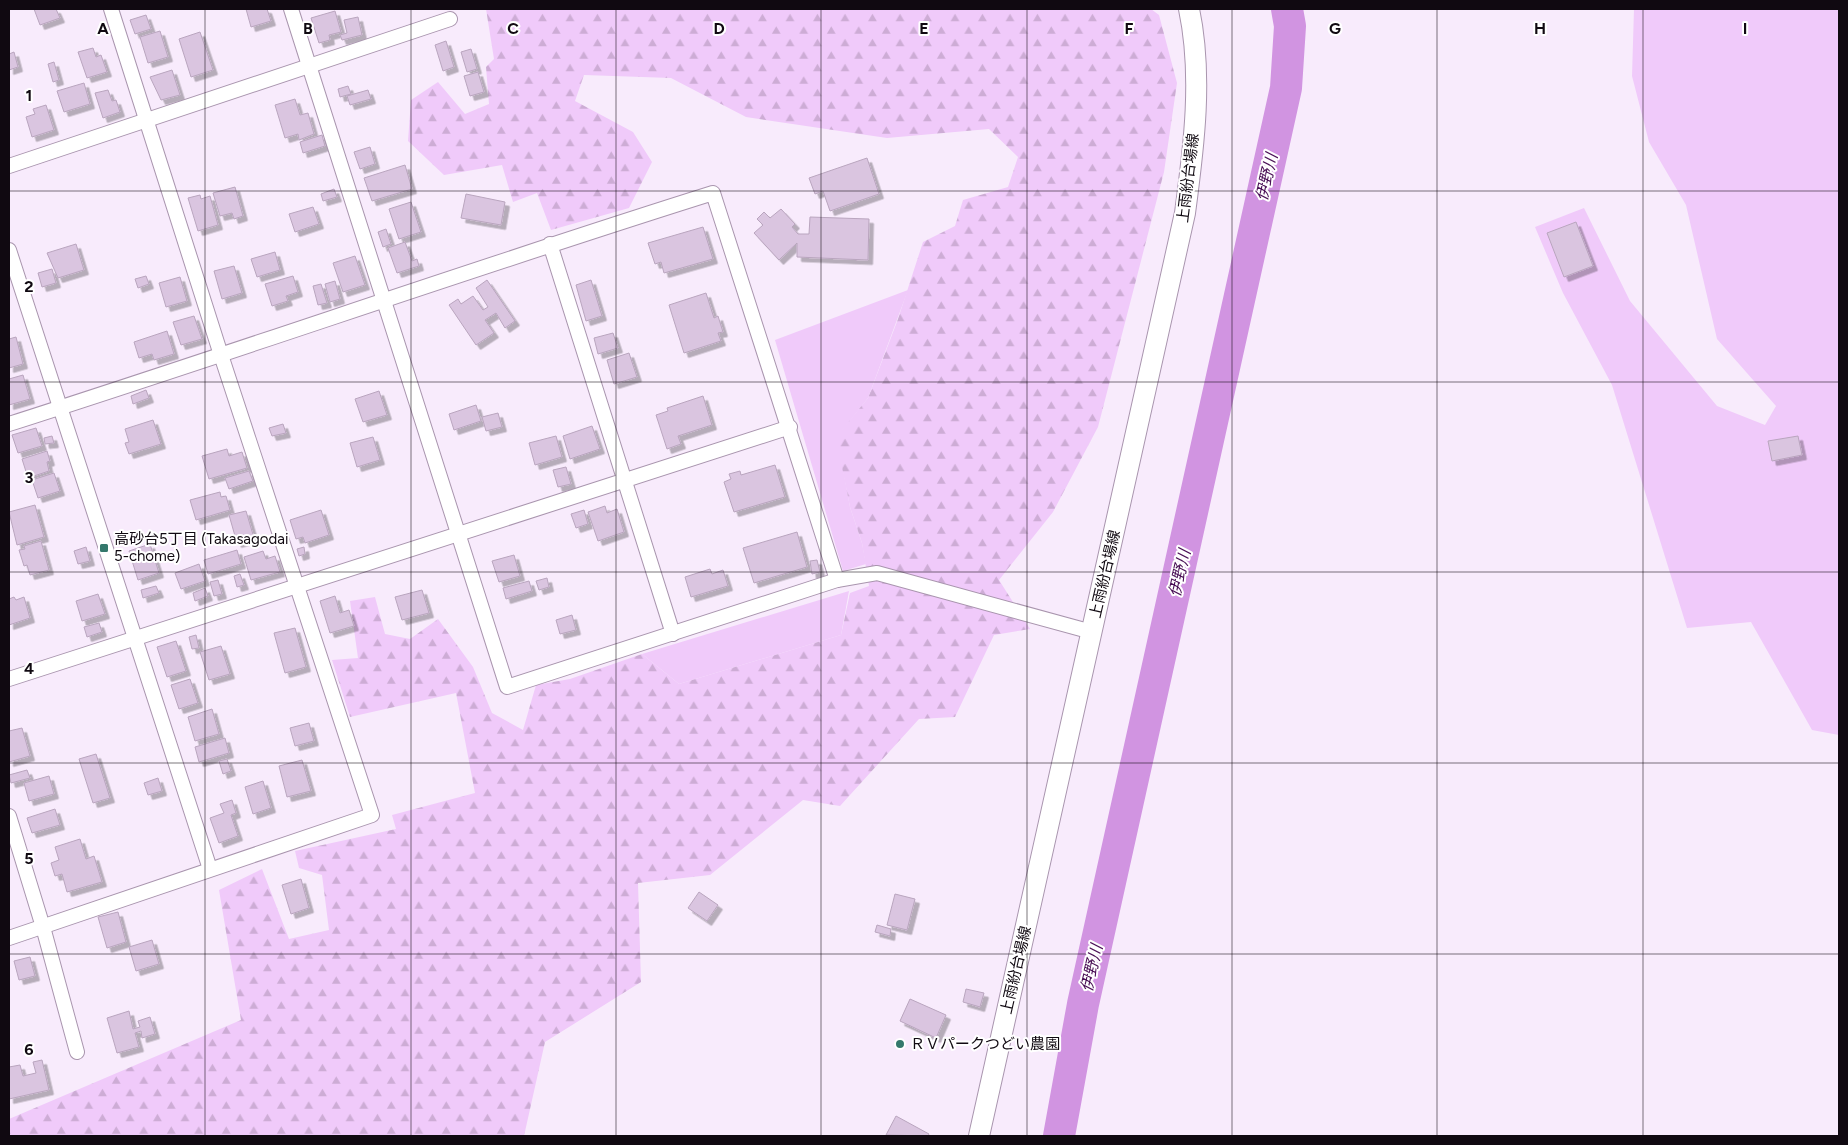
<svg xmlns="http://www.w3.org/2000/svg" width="1848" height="1145" font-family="Figtree,'Noto Sans JP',sans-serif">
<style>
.grass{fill:#f0cafa}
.forest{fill:url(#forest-firs)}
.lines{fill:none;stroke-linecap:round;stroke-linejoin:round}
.river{stroke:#d194e1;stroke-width:32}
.building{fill:#dac5e0;stroke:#b9a5be;filter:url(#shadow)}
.street-casing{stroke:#a995ae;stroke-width:16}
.secondary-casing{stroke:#a995ae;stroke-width:22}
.street{stroke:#fff;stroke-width:14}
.secondary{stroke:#fff;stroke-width:20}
.grid{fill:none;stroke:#100911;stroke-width:1;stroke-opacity:0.55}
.poi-dot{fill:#34786c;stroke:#fff;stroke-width:2}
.labels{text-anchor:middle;stroke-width:4;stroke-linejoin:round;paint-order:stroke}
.street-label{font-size:15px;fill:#100911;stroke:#fff}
.poi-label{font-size:15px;fill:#100911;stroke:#fff;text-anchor:start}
.water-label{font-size:16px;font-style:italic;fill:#490f55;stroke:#fff}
.grid-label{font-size:16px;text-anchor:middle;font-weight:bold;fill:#100911;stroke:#fff;stroke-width:4;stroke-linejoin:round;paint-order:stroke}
</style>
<defs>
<pattern id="forest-firs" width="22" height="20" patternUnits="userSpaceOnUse" patternTransform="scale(1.25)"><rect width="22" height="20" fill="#f0cafa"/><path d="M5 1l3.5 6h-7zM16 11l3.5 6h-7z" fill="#cdacd5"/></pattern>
<filter id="shadow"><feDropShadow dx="4.5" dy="4.5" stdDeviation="0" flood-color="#0004"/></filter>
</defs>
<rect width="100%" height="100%" fill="#f8ebfc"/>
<g class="grass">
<polygon points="1634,9 1839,9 1839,735 1812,730 1751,622 1687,628 1612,385 1563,293 1535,227 1584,208 1630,301 1717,406 1765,425 1776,406 1717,339 1686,205 1649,142 1632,76"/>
<polygon points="908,290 868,398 837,437 850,507 862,543 866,564 843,571 775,340"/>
<polygon points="849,591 841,635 679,684 642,654"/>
</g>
<polygon class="forest" points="486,9 1151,9 1159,15 1177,83 1164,172 1098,427 1053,512 999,580 1030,629 994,635 955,717 919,719 840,806 803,800 710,875 638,883 641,982 545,1042 524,1136 9,1136 9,1119 241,1020 219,890 262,869 289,939 329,930 322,875 299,868 295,851 396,829 392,815 475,793 456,693 350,717 332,660 358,658 350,601 375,597 385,634 410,639 438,619 473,667 492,713 523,730 536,685 570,679 642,654 679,684 841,635 850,593 869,586 862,543 850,507 836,437 868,398 898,319 923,242 955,226 963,200 1008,187 1018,157 989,129 887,138 746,117 671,78 584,75 575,101 633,132 652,162 629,208 551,230 537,193 513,202 502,165 444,175 408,141 411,100 438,82 465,114 489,104 486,67 494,59"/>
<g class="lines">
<polyline class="river" points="1059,1136 1083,1004 1286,88 1290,26 1287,9"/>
</g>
<g class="building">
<polygon points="34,9 56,9 60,18 40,25"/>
<polygon points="246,9 267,9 271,21 251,27"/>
<polygon points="335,11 341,32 329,35 330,40 319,43 311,18"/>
<polygon points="146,15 151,29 135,34 130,20"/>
<polygon points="358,17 362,35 342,40 340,35 347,33 344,20"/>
<polygon points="160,31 168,57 148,63 140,37"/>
<polygon points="200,32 213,70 191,77 179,39"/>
<polygon points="446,41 454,67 443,71 435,45"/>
<polygon points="93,48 96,57 101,55 107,72 87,78 78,52"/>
<polygon points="471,49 477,69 467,72 461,52"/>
<polygon points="14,52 18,67 9,70 9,54"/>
<polygon points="54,62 59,80 53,82 48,64"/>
<polygon points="172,70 180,95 161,100 150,77"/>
<polygon points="478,72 484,92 470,96 464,76"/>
<polygon points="84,83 90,104 64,112 57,91"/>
<polygon points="348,86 351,94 340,97 338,89"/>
<polygon points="108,90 112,101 116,100 120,112 103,118 95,93"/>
<polygon points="368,90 371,99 350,105 347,96"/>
<polygon points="295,99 300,115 308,113 314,134 299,140 298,134 285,138 275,105"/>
<polygon points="46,105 54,130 32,137 26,117 35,114 33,109"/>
<polygon points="322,135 325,146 303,153 300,142"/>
<polygon points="370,147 375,164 360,169 354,152"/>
<polygon points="867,158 879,194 830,211 823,191 815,194 809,178"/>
<polygon points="405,165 412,189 372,201 364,178"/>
<polygon points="235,187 243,216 234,219 232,213 220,216 213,193"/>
<polygon points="334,189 337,197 323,201 321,194"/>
<polygon points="466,194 505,202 501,225 461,218"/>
<polygon points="200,195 201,199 210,196 218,225 198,231 188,198"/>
<polygon points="411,202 421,232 399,239 389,209"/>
<polygon points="313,207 319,224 295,232 289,214"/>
<polygon points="781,209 795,224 792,227 798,234 809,234 810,217 869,219 868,260 797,257 797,243 779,260 754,233 763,225 757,219 764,212 770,218"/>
<polygon points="1576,222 1593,266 1564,277 1547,233"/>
<polygon points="703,227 713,259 664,273 661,262 655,264 648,243"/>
<polygon points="386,229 391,244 383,247 378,232"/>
<polygon points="405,242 412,261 417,259 419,266 397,273 388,248"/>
<polygon points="76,244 84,270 58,278 47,253"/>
<polygon points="275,252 280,270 257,277 251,259"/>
<polygon points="355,256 365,285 343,292 333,263"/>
<polygon points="234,266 242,293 222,299 214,271"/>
<polygon points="52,269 56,283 42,287 38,273"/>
<polygon points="146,276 149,284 138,288 135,279"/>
<polygon points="293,276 298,292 286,296 288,301 272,306 265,284"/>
<polygon points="180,277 187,301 166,307 159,283"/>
<polygon points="487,280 515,321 505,328 496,313 485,320 494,333 476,345 449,305 458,299 461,304 473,296 483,310 488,307 476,288"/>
<polygon points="591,280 602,316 586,321 576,285"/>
<polygon points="335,281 340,299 330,302 325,284"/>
<polygon points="321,284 327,303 318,305 313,286"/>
<polygon points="706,293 714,318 718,316 723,332 718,333 721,341 684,353 669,305"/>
<polygon points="194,316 202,339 181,345 173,322"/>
<polygon points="167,331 174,354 154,360 152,354 139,358 134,342"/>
<polygon points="613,333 618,348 598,354 594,338"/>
<polygon points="16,337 23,364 9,368 9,339"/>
<polygon points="629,353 637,377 614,384 607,360"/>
<polygon points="23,375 30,399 9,405 9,379"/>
<polygon points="146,390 149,398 133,404 131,396"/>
<polygon points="379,391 387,415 363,422 355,399"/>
<polygon points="703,396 712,425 678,436 681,444 667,449 656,415 668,411 667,408"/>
<polygon points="476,405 481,421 454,430 449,414"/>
<polygon points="498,413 502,427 486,431 482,417"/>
<polygon points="153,420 161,444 129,454 125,443 129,442 125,429"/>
<polygon points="283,424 286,433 272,436 269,428"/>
<polygon points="592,426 600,449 570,459 563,436"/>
<polygon points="36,428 42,446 18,453 12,435"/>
<polygon points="52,436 54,443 45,444 44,438"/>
<polygon points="556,436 562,457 535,465 529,443"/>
<polygon points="1798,436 1802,455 1772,461 1768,441"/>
<polygon points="373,437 380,460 357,467 350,443"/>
<polygon points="227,449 229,456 242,452 247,468 209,479 202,456"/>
<polygon points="47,451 50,461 47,462 49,471 28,478 22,459"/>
<polygon points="775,465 785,497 734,512 724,482 731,479 729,474 740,471 741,475"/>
<polygon points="566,467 571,484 558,487 553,470"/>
<polygon points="249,471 253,481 229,489 225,478"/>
<polygon points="54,473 60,491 38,498 32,480"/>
<polygon points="220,492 221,497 226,496 230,510 196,520 190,500"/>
<polygon points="35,505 44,537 17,545 9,512"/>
<polygon points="605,506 607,513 617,509 624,532 598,541 588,512"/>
<polygon points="321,510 329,535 305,543 303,537 296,539 290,520"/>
<polygon points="584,510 588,524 576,528 571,514"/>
<polygon points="246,511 254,538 237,543 229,515"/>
<polygon points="797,532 807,567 754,583 743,548"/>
<polygon points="41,541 49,570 30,575 27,565 24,566 19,550 25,549 24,546"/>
<polygon points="150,544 159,573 138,580 129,551"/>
<polygon points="86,547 90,561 78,564 74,551"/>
<polygon points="304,547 305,554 299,556 297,549"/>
<polygon points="237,550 241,564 208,574 204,560"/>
<polygon points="263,551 266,559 275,556 280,572 251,580 244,557"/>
<polygon points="514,555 520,576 499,582 492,561"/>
<polygon points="817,560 820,572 812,574 810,561"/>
<polygon points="199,564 205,581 181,589 175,573"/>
<polygon points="710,569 712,574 723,570 728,586 691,597 685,577"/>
<polygon points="240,574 244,585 237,587 234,576"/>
<polygon points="547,578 549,587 539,590 536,581"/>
<polygon points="218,580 222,594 214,596 210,582"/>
<polygon points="529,581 532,591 506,599 503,588"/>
<polygon points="156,586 159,593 143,598 141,590"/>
<polygon points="205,588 208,596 195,601 193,593"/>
<polygon points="422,590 429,613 402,620 395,597"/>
<polygon points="98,594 105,614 82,621 76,601"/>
<polygon points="335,596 340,613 349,610 354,626 330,633 320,601"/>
<polygon points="14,597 16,600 24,597 30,618 9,625 9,599"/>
<polygon points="572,615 576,630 560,634 556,620"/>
<polygon points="99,623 102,632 87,637 84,627"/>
<polygon points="295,628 306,667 285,673 274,633"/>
<polygon points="196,635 199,648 192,649 189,637"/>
<polygon points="176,641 186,671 167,677 157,647"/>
<polygon points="221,646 230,674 209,680 200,652"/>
<polygon points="190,679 198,703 179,709 171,685"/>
<polygon points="212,709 219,734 195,741 188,717"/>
<polygon points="309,723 314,741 295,746 290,728"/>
<polygon points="22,728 30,756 9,762 9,731"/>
<polygon points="225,738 229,753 199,762 195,747"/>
<polygon points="96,754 110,798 93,803 79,759"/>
<polygon points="227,759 231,771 223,774 219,761"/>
<polygon points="302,760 311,791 287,797 279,766"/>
<polygon points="27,770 30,778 11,783 9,775"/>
<polygon points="49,776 54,794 29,801 24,783"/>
<polygon points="158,778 162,791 148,795 144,783"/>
<polygon points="263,781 271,808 253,814 245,787"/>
<polygon points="232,800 236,813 231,815 238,836 219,843 210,818 224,813 220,804"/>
<polygon points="55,809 60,825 32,833 27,818"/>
<polygon points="80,839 86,859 94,856 102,882 67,892 62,874 55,876 51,863 59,860 55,847"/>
<polygon points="301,879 309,908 291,914 282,885"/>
<polygon points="699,892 718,905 707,921 688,908"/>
<polygon points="895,894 915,899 907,930 887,925"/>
<polygon points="118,912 126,942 107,948 98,917"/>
<polygon points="877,925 891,929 890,936 875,932"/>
<polygon points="152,940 159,964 136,971 129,947"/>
<polygon points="30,957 35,976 19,980 14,961"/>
<polygon points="966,989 984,993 980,1007 963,1002"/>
<polygon points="910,999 946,1015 936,1038 900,1021"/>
<polygon points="129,1011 133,1029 140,1027 138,1021 150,1017 155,1034 142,1038 141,1031 135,1033 139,1047 117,1053 107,1018"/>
<polygon points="42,1060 49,1090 9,1099 9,1067 20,1065 23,1076 36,1073 33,1062"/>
<polygon points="896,1116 929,1134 928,1136 886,1135"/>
</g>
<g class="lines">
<g class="street-casing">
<g id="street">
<polyline points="291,9 507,687 837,580 877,573 1092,632"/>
<polyline points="9,166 450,19"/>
<polyline points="550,244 673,634"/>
<polyline points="9,250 210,869"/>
<path d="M 9,424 C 244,349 477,267 713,193 L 837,580"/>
<polyline points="9,679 790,427"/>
<polyline points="9,816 43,927 77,1052"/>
<polyline points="9,938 372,815 221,355 111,9"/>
</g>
</g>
<g class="secondary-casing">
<path id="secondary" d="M 979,1136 L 1185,213 C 1194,146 1203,75 1189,9"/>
</g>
<use href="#street" class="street"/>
<use href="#secondary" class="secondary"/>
</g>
<path class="grid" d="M 205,9 L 205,1136M 411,9 L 411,1136M 616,9 L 616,1136M 821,9 L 821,1136M 1027,9 L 1027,1136M 1232,9 L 1232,1136M 1437,9 L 1437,1136M 1643,9 L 1643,1136M 9,191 L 1839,191M 9,382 L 1839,382M 9,572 L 1839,572M 9,763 L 1839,763M 9,954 L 1839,954"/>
<g class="poi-dot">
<rect x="99" y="543" width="10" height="10" rx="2.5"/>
<circle cx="900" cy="1044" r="5"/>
</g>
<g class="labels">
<g class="street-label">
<text transform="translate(1188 178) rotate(-83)" y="5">上雨紛台場線</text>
<text transform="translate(1105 574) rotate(-77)" y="5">上雨紛台場線</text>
<text transform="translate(1016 970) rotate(-77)" y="5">上雨紛台場線</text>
</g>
<g class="poi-label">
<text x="114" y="544">高砂台5丁目 (Takasagodai<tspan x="114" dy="17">5-chome)</tspan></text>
<text x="910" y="1049">ＲＶパークつどい農園</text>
</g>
<g class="water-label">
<text transform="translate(1266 177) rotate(-77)" y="6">伊野川</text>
<text transform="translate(1179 573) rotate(-77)" y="6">伊野川</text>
<text transform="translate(1091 968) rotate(-77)" y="6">伊野川</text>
</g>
</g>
<g class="grid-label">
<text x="103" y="34">A</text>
<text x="308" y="34">B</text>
<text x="513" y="34">C</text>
<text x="719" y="34">D</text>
<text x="924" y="34">E</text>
<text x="1129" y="34">F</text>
<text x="1335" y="34">G</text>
<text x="1540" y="34">H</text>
<text x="1745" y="34">I</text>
<text x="29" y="101">1</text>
<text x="29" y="292">2</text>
<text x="29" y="483">3</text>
<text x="29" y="674">4</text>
<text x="29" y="864">5</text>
<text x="29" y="1055">6</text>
</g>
<rect width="1848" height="1145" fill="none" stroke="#100911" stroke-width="20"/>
</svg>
